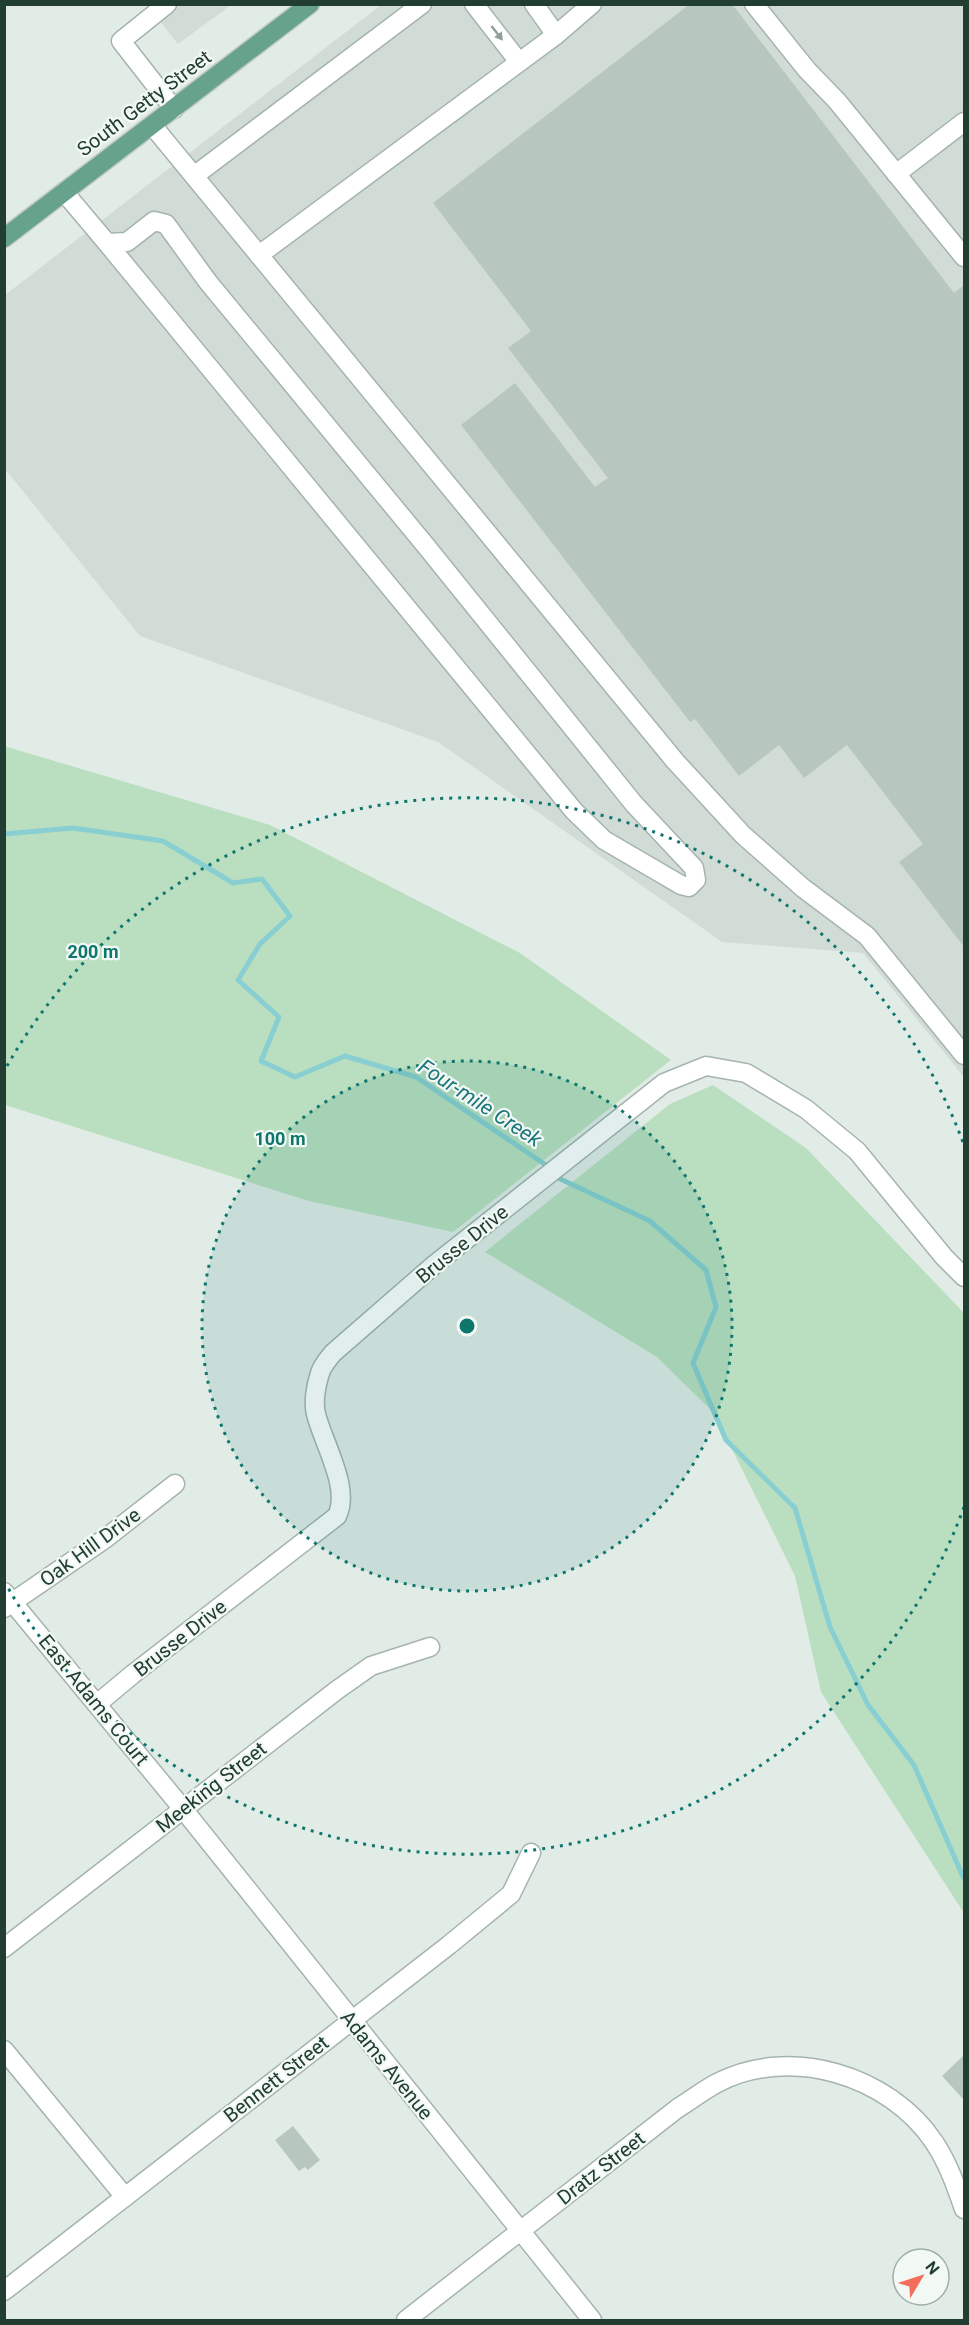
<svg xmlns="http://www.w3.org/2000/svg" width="969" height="2325" font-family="Roboto,sans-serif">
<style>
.built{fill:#d0dcd5}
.green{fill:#badec0}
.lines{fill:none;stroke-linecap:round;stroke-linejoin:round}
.stream{stroke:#89cfd2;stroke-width:5}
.building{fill:#b7c7bf}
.minor-casing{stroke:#a5b4ad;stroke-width:21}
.major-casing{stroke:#c1c9c6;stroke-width:21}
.minor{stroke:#fff;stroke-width:18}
.major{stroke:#66a28c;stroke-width:18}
.oneway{fill:#909e99}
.ring{fill:none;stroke:#0f766e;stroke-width:3;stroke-dasharray:3 6}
.labels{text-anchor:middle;stroke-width:4.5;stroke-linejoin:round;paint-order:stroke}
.street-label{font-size:20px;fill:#223e33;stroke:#f2f9f5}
.water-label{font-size:21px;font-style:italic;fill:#1b757a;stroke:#f2f9f5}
.centre{fill:#0f766e;stroke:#f2f9f5;stroke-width:3}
.ring-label{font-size:18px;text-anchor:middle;font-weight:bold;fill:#0f766e;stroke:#f2f9f5;stroke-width:4.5;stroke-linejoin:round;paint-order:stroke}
</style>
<rect width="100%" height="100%" fill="#e2ece6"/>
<g class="built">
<polygon points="147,5 231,5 178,44"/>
<polygon points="381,5 964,5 964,1077 863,953 722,942 438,742 140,636 5,469 5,295"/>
</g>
<g class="green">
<polygon points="4,746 270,825 520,953 671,1060 453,1232 309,1201 5,1105"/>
<polygon points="713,1085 806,1148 964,1313 964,1913 821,1692 795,1576 714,1413 657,1357 485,1252 670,1104"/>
</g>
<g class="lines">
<g class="stream">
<polyline points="4,834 73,828 163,841 233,883 262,879 290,916 260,944 238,980 279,1017 261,1061 295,1077 345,1056 416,1077 546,1165"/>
<polyline points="556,1177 650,1221 706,1270 716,1307 693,1363 726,1440 795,1508 830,1627 868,1705 914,1765 964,1879"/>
</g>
</g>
<g class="building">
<polygon points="690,4 732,4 954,293 964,285 964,947 899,862 923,844 847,745 804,778 779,745 739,776 695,719 690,722 461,425 515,383 595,487 608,478 508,348 531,331 433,203"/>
<polygon points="964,2055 964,2100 942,2076"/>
<polygon points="293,2126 320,2160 308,2170 305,2167 299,2171 275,2140"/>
</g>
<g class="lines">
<g class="minor-casing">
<g id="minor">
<polyline points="167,4 121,41 174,109"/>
<polyline points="474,4 519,62"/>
<polyline points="534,4 556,35"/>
<polyline points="754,4 807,70 837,101 964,257"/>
<polyline points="152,125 675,761 743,835 803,888 867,936 964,1055"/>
<polyline points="896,174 964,122"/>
<polyline points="194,176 422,4"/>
<polyline points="64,192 107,243 127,242 154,221 166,224 208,282 426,546 634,804 694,868 696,880 689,887 681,885 604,840 574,811 107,243"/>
<polyline points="259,255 556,35 592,4"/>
<polyline points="4,1592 183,1809 592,2320"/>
<polyline points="4,1608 106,1538 175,1484"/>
<path d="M 97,1704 L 133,1674 L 337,1516 C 351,1488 323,1443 316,1414 C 313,1402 316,1385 320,1373 C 322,1366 328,1359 333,1353 L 434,1265 L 664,1083 L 706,1066 L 746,1073 L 806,1109 L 857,1151 L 944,1257 L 964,1277"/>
<polyline points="4,1948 337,1690 371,1666 430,1647"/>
<polyline points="4,2050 125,2197"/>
<polyline points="4,2291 449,1945 511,1894 531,1853"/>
<path d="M 406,2320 L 678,2108 C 691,2100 704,2090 717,2083 C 790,2045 889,2075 934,2142 C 948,2163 956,2186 964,2209"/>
</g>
</g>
<g class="major-casing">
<polyline id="major" points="4,238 310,4"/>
</g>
<use href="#minor" class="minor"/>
<use href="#major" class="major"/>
</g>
<defs><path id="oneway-solid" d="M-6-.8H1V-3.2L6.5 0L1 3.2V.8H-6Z" transform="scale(1.5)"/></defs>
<use class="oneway" href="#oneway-solid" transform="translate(497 33) rotate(52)"/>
<circle cx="467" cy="1326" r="265" fill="#0f766e" fill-opacity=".12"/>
<g class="ring">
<circle cx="467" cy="1326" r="265"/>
<path d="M964 1507A529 529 0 0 1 7 1586M7 1066A529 529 0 0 1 964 1145"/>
</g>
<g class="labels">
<g class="street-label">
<text transform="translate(144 103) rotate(-37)" y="7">South Getty Street</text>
<text transform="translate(462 1244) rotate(-39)" y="7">Brusse Drive</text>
<text transform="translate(90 1547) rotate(-36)" y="7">Oak Hill Drive</text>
<text transform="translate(180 1638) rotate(-38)" y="7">Brusse Drive</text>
<text transform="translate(94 1700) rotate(51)" y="7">East Adams Court</text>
<text transform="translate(211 1787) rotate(-38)" y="7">Meeking Street</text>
<text transform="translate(387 2065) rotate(51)" y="7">Adams Avenue</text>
<text transform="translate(276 2079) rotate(-38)" y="7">Bennett Street</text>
<text transform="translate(601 2168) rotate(-38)" y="7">Dratz Street</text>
</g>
<g class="water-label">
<text transform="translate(480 1103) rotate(33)" y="7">Four-mile Creek</text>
</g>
</g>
<circle cx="467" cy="1326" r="9" class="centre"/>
<g class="ring-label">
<text x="93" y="958">200 m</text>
<text x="280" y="1145">100 m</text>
</g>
<rect width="969" height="2325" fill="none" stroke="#223e33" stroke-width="12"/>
<g transform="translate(921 2277) rotate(51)"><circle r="28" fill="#f2f9f5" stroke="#9faea7" stroke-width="1.5"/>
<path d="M0-4.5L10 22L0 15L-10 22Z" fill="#f36e59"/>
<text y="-9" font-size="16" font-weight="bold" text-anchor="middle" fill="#223e33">N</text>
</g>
</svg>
